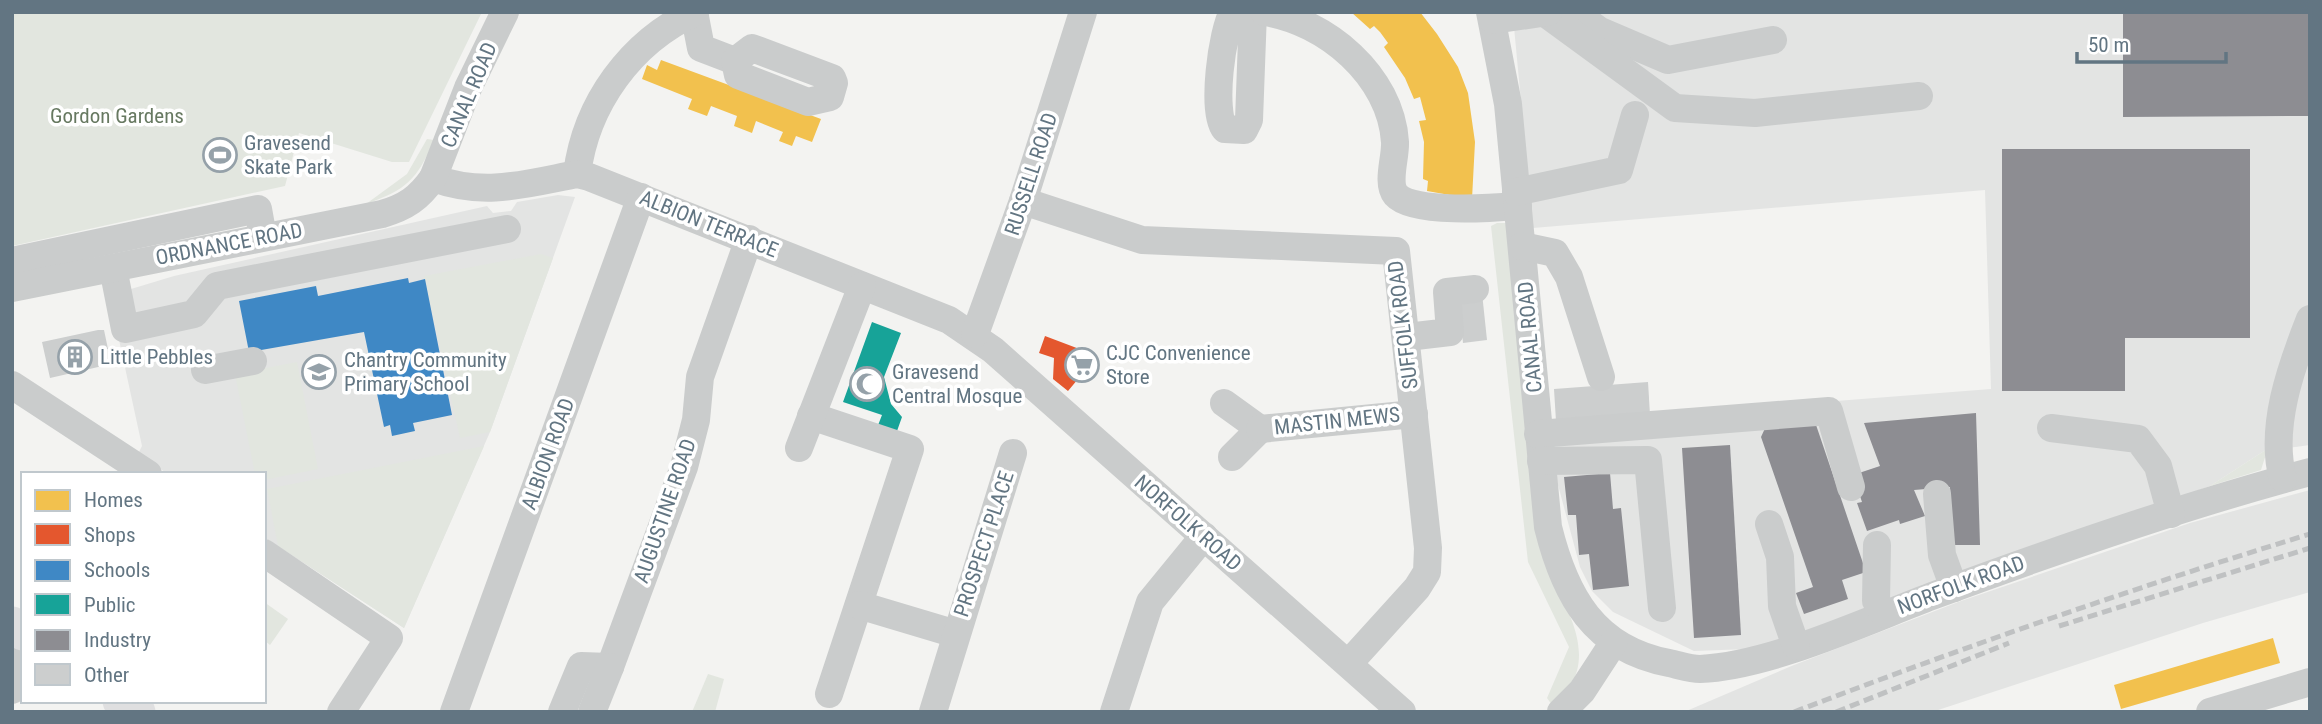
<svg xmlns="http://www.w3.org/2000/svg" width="2322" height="724" font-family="'Roboto Condensed',sans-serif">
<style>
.built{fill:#e3e4e3}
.green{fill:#e2e6df}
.homes{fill:#f2c14e}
.shops{fill:#e4572e}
.schools{fill:#3f88c5}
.public{fill:#17a398}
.industry{fill:#8d8d92}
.building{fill:#cccece}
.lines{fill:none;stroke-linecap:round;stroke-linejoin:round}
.minor{stroke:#cacccc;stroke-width:28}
.major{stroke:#dfdfe0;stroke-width:37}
.rail{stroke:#bfc1c2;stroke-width:5;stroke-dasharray:10 5;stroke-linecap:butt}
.labels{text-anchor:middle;stroke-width:7;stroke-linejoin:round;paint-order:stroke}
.street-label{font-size:21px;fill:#627582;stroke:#fff}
.park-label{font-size:21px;fill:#677961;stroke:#fff}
.poi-label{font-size:21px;fill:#627582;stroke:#fff;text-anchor:start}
</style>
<rect width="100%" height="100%" fill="#f3f3f1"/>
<g class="built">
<polygon points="1508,12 2310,12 2310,445 2264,451 2210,486 1785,640 1749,649 1694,651 1613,612 1592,591 1580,567 1554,470 1550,423 1991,389 1985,190 1533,228 1514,27"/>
<polygon points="558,195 575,197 490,432 404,628 264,537 264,474 168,474 138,454 142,446 113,312 131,289 174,276 487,206 493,213 511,211 517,202"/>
<polygon points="2310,490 2310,592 2203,623 1932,712 1684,712 1794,665 1961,601 2190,523"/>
</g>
<g class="green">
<polygon points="12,12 482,12 409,162 392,162 299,133 285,186 12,246"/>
<path d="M 427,139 L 434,140 C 417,180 406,190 366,204 L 407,174 Z"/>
<path d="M 1497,223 L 1506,223 L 1554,582 C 1569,612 1591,651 1571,685 C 1566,692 1558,699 1552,705 L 1547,698 L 1569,647 L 1528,562 L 1491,226 Z"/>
<polygon points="541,254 553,258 490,432 460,438 424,276"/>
<polygon points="297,362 318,469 264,480 264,474 255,474 235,374"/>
<polygon points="484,446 404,628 278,546 267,489"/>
<polygon points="2264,451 2267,451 2261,470 2210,486"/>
<polygon points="264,602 288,619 270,645 264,640"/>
<polygon points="708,674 724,679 715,712 692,712"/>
</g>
<g class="homes">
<polygon points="1351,12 1420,12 1437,34 1458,67 1468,93 1475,142 1472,199 1427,191 1428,181 1423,179 1424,142 1419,121 1426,120 1420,97 1414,99 1405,78 1384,47 1388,43 1380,32 1374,26 1370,29"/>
<polygon points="661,60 821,119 812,142 796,136 792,146 779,141 783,132 756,121 752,133 734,126 737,116 711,106 707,116 688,109 692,99 642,79 647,65 657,70"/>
<polygon points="2273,638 2280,663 2121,709 2114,685"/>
</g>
<polygon class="shops" points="1045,336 1082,350 1067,363 1071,367 1083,353 1093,361 1068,391 1053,379 1054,358 1039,353"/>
<polygon class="schools" points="408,278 409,283 425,279 452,415 413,423 415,431 392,436 390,425 384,427 364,332 249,352 239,301 316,286 318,296"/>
<polygon class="public" points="872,322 901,333 884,377 891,404 902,417 892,445 873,438 882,415 843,402"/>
<g class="industry">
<polygon points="2123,12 2308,12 2308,116 2123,117"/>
<polygon points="2002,149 2250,149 2250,338 2125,338 2125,391 2002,391"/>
<polygon points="1976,413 1980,545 1951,545 1950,487 1914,490 1925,516 1900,524 1899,520 1867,531 1857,503 1862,502 1853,475 1880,466 1864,423"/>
<polygon points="1814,419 1866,572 1842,580 1848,599 1804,614 1796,593 1813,587 1761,437 1767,424"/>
<polygon points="1730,445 1741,635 1694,638 1682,448"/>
<polygon points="1610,473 1613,509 1621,508 1629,586 1593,590 1589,554 1579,555 1576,515 1568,515 1564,477"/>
</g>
<g class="building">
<polygon points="1482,293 1487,340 1463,343 1458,295"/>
<polygon points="98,330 104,330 108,349 103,350 107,365 50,378 42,342"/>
<polygon points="1648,382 1650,415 1556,421 1554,389"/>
</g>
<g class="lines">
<g class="minor">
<polyline points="694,12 701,48 735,61"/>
<path d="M 1233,12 C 1222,31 1211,112 1225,129 L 1244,130 L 1249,120 L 1253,12"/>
<path d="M 1264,12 C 1326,21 1391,76 1395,142 C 1396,157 1386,183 1396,195 C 1413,214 1493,208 1518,206"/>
<path d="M 1490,12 L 1508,104 L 1548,527 C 1565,596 1594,649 1669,663 C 1679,665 1690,669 1700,669 C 1770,666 1866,621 1932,596 C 2056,550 2182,506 2310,472"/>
<polyline points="1574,12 1600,31 1668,60 1773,40"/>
<polyline points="1545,13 1675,108 1755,113 1919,96"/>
<polyline points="1493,20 1548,12"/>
<polygon points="752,48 832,78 834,83 830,97 808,102 738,75 735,61"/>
<path d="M 577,174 C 586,103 631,42 695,12"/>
<path d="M 433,178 C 484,197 525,184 577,174 L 589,177 L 949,320 L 993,350 L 1402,712"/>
<polyline points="1516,192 1619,170 1635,115"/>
<polyline points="1023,201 1142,240 1396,251 1428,548 1427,572 1417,588 1349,663"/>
<polyline points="1522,246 1555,253 1569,277 1601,377"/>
<polyline points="12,261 258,209 263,237"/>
<polyline points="113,268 125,329 194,314 217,286 507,229"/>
<path d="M 12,288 L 382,214 C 406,207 419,198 433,178 L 468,88 L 505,12"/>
<polyline points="975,334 1023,201 1083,12"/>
<polyline points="1407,337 1450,332 1447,292 1475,289"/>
<polyline points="205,370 253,361"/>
<polyline points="12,385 148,474"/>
<polyline points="1224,403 1260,429 1232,457"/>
<polyline points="811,416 910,449 829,694"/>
<polyline points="2051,428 2138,439 2158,466 2171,514"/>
<polyline points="1260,429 1414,414"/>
<polyline points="1538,434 1829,411 1851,487"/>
<polyline points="799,448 862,286"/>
<polyline points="1541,461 1648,460 1662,608"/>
<path d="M 2283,479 C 2269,428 2291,367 2310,319"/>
<polyline points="1937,494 1942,555 1954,588"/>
<polyline points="1769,524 1780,557 1782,606 1796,646"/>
<polyline points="1877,545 1876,601 1884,614"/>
<polyline points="264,553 389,638 341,712"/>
<polyline points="859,605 956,634"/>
<polyline points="12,690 23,653"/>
<polyline points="454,712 641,197"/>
<polyline points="562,712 581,666 610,667 684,467 696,420 700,377 749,239"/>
<polyline points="592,712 610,667"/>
<polyline points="933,712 1013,453"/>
<polyline points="1114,712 1150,602 1204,536"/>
<polyline points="1561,712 1582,691 1614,642"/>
<polyline points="2210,712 2310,682"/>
</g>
<g class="major">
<polyline points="12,625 23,632"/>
<polyline points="121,701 137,712"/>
</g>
<g class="rail">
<polyline points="2059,626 2310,548"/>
<path d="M 1794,712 C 1964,647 2136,587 2310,534"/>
<polyline points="1836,712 2009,643"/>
</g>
</g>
<defs>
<g id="stadium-ring" transform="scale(1.75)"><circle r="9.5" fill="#fff" stroke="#95a1a9" stroke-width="1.5"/><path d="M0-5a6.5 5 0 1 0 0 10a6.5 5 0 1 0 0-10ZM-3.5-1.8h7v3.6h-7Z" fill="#95a1a9"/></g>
<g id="building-ring" transform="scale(1.75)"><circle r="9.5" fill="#fff" stroke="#95a1a9" stroke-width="1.5"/><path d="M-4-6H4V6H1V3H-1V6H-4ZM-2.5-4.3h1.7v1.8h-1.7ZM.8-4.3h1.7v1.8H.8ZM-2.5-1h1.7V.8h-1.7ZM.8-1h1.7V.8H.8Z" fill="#95a1a9"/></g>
<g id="supermarket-ring" transform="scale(1.75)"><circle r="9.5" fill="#fff" stroke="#95a1a9" stroke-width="1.5"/><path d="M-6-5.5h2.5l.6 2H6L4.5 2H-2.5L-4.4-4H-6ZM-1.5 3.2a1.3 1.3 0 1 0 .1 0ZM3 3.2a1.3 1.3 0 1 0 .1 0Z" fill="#95a1a9"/></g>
<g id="school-ring" transform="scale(1.75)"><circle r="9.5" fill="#fff" stroke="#95a1a9" stroke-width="1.5"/><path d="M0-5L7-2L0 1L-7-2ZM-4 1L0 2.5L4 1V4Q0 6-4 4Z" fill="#95a1a9"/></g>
<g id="mosque-ring" transform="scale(1.75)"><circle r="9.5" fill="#fff" stroke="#95a1a9" stroke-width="1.5"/><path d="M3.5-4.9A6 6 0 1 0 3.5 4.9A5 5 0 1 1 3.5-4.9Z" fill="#95a1a9"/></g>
</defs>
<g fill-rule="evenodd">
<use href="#stadium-ring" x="220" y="155"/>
<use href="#building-ring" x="75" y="357"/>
<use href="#supermarket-ring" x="1082" y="365"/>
<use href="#school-ring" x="319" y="372"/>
<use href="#mosque-ring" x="867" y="384"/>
</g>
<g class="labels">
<g class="street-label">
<text transform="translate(469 95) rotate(-67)" y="7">CANAL ROAD</text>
<text transform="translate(1031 174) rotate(-72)" y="7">RUSSELL ROAD</text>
<text transform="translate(709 224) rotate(22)" y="7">ALBION TERRACE</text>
<text transform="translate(229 244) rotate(-11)" y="7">ORDNANCE ROAD</text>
<text transform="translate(1403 325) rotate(-97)" y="7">SUFFOLK ROAD</text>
<text transform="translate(1530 337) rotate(-95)" y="7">CANAL ROAD</text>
<text transform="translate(1337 421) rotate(-6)" y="7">MASTIN MEWS</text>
<text transform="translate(548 454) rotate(-70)" y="7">ALBION ROAD</text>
<text transform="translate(665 511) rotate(-71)" y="7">AUGUSTINE ROAD</text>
<text transform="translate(1188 523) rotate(41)" y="7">NORFOLK ROAD</text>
<text transform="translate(984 544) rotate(-72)" y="7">PROSPECT PLACE</text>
<text transform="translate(1961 585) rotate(-20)" y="7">NORFOLK ROAD</text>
</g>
<g class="park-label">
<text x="117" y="123">Gordon Gardens</text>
</g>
<g class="poi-label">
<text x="244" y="150">Gravesend<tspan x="244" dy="24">Skate Park</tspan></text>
<text x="1106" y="360">CJC Convenience<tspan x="1106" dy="24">Store</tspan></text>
<text x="100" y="364">Little Pebbles</text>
<text x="344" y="367">Chantry Community<tspan x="344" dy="24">Primary School</tspan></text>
<text x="892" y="379">Gravesend<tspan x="892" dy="24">Central Mosque</tspan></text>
</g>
</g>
<rect width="2322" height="724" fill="none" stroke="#627582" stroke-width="28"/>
<rect x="21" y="472" width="245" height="231" fill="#ffffff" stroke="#c0c8cd" stroke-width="2"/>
<rect x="35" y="490" width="35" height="21" fill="#f2c14e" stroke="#c0c8cd" stroke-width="2"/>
<text x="84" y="507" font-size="21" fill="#627582">Homes</text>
<rect x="35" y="524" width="35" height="21" fill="#e4572e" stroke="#c0c8cd" stroke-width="2"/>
<text x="84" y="542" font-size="21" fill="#627582">Shops</text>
<rect x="35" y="560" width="35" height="21" fill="#3f88c5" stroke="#c0c8cd" stroke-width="2"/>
<text x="84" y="577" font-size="21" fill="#627582">Schools</text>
<rect x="35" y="594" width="35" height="21" fill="#17a398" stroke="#c0c8cd" stroke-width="2"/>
<text x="84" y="612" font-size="21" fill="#627582">Public</text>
<rect x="35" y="630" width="35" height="21" fill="#8d8d92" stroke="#c0c8cd" stroke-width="2"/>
<text x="84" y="647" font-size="21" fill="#627582">Industry</text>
<rect x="35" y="664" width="35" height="21" fill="#cccece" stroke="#c0c8cd" stroke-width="2"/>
<text x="84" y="682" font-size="21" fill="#627582">Other</text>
<path d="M2077 52v10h149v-10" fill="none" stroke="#627582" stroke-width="3.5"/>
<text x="2088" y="52" font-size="21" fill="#627582" stroke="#ffffff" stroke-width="5" paint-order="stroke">50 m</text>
</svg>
